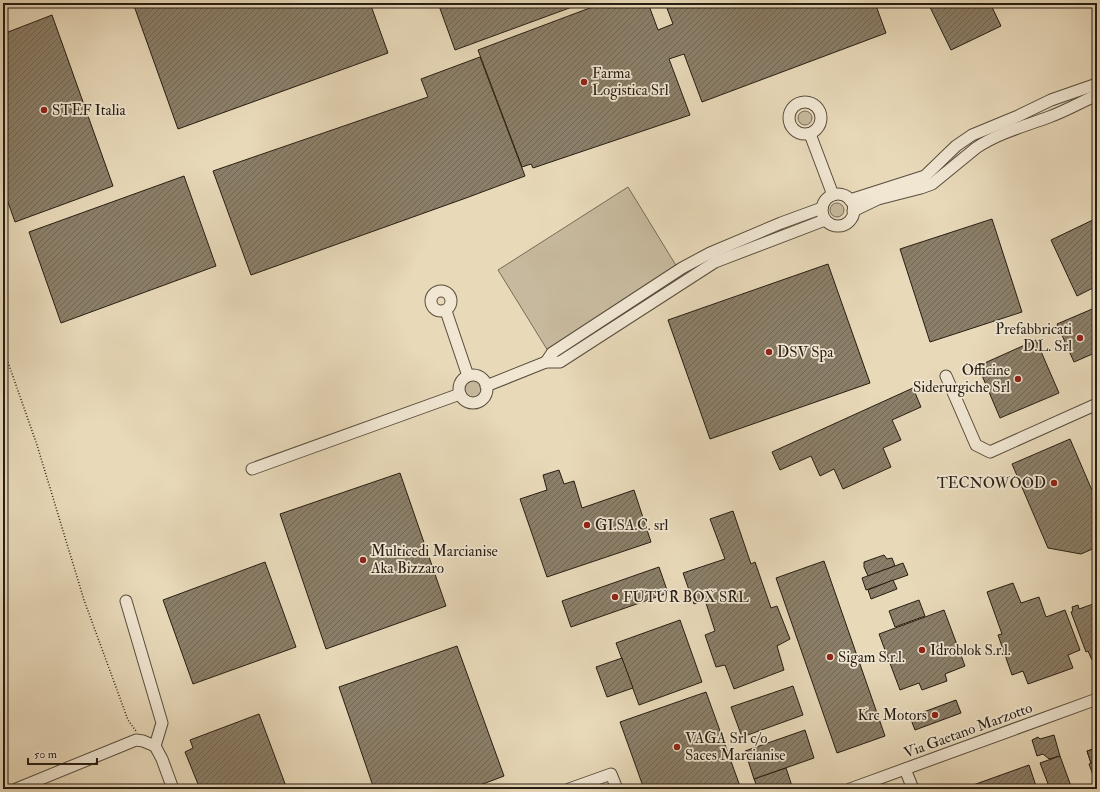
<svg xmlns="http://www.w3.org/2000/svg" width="1100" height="792" font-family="'IM FELL Double Pica',serif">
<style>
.green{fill:#c7b99d;stroke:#776c58}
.building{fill:url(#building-hatch);stroke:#271e12}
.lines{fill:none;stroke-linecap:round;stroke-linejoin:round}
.minor-casing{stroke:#574d3c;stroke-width:13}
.path{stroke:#271e12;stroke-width:1.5;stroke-dasharray:1 2;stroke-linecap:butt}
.minor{stroke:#f0e6d2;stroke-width:11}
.poi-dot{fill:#8f2418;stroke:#f0e6d2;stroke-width:1.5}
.labels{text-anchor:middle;stroke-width:3.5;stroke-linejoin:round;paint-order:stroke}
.poi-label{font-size:15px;fill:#271e12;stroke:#f0e6d2;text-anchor:start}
.street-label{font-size:15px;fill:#271e12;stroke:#f0e6d2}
</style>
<defs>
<pattern id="building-hatch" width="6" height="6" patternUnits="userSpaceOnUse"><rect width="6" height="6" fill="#8b7f69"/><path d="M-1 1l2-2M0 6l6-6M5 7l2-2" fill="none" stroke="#726755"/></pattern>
</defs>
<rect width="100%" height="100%" fill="#e8d9b9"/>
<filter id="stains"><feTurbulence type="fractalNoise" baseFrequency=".005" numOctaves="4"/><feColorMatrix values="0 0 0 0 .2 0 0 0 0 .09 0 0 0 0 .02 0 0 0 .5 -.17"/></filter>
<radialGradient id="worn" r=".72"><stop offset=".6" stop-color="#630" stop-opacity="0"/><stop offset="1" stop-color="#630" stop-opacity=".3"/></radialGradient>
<g class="green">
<circle cx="805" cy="118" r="7"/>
<polygon points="628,187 677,267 548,351 498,270"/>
<circle cx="837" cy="210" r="7"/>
<circle cx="472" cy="389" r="10"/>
</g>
<g class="building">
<polygon points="133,3 370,3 388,53 178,129"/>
<polygon points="438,3 583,3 455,50"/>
<polygon points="603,3 648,3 658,30 673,24 665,3 875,3 886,33 702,102 684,54 669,59 690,115 533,168 531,164 522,167 478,50"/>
<polygon points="928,3 990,3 1001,26 951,50"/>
<polygon points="52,15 113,186 15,222 3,188 3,34"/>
<polygon points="480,57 525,176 466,198 251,275 213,171 428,97 421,79"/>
<polygon points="184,176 216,266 61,323 29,232"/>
<polygon points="1097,218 1097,286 1077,296 1051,240"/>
<polygon points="992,219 1022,312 930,342 900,249"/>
<polygon points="828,264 870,383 710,439 668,320"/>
<polygon points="1097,307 1097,352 1074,362 1057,324"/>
<polygon points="1036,340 1059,393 1000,418 978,366"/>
<polygon points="913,388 921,407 892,420 901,440 883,448 891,467 843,489 834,469 820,476 811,456 780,470 772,452"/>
<polygon points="1070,439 1097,502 1097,547 1081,554 1048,548 1012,464"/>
<polygon points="559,470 564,484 574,481 582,508 634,490 651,542 547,577 520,499 547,490 543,475"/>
<polygon points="400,473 446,606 326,649 280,514"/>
<polygon points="733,511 751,564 755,562 771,608 777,606 790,639 777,646 784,670 734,689 725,665 716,667 705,635 715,631 705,600 694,604 683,573 725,559 710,519"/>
<polygon points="884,555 887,559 892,558 895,566 868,576 864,567 864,562"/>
<polygon points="824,561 885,736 837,753 776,578"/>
<polygon points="265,562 296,647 193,684 163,600"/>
<polygon points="903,563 908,575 866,590 862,578"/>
<polygon points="659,567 668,593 571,627 562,601"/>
<polygon points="893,580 897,589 871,599 868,590"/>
<polygon points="1013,583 1021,603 1039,597 1046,617 1065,610 1080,650 1068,655 1073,668 1028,684 1023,671 1012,675 998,635 1002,634 987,592"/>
<polygon points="919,600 925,616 895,627 889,611"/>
<polygon points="1096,603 1097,606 1097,648 1096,648 1097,652 1097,658 1092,660 1088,651 1086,652 1071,612 1073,611 1072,607 1078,605 1079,609"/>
<polygon points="944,610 965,666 945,674 947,681 922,690 919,683 900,690 879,634"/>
<polygon points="680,620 702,682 639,705 616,643"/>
<polygon points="457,646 504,776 470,789 374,789 339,687"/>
<polygon points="622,658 633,688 607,697 596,667"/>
<polygon points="793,686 803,715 742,737 731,707"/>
<polygon points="706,692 741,789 700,789 698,784 685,789 644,789 620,722"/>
<polygon points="956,700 961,713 915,730 910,717"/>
<polygon points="259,714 287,789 200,789 185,752 193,748 190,740"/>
<polygon points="805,730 814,758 754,779 745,751"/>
<polygon points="1054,735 1060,756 1049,759 1043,754 1037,756 1032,740 1038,737 1040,739"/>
<polygon points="1095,744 1097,744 1097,786 1089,764 1091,763 1087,751 1097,748"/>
<polygon points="1095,744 1097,744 1097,761 1091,763 1087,751 1097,748"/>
<polygon points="1060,756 1072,789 1050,789 1040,763"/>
<polygon points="1029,765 1037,789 962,789"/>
<polygon points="786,768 792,786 784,789 758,789 754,779"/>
</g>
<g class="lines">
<g class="minor-casing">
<g id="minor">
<circle cx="805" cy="118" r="16"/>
<polyline points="810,134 833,195"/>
<circle cx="838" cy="210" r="16"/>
<polyline points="850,200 925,176 956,146 972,135 1018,116 1051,100 1097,84"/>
<path d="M 853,211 L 878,199 L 921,188 L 932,184 L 976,148 C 998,133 1025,126 1049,117 C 1066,111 1081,102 1097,95"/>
<circle cx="441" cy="301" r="10"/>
<polyline points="446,311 468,376"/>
<polyline points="546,362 552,353 682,268 710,253 781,223 822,208"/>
<circle cx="473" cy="389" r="14"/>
<polyline points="946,376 976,445 990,452 1097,404"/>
<polyline points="486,386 546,362 560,362 715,262 825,220"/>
<polyline points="252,469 460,394"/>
<polyline points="126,601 162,723 155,746 162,759 173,789"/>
<polyline points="905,769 913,789"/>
<polyline points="16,789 136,740 143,741 155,746"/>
<polyline points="569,789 611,774 617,789"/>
<polyline points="850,789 1097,699"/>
</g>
</g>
<polyline class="path" points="3,348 37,445 84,600 128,720 136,731"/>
<use href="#minor" class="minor"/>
</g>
<g class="poi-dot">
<circle cx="584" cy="82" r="4"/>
<circle cx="44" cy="110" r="4"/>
<circle cx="1080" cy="338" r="4"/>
<circle cx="769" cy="352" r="4"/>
<circle cx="1018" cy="379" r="4"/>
<circle cx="1054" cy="483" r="4"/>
<circle cx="587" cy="525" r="4"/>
<circle cx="363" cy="560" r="4"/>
<circle cx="615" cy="597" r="4"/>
<circle cx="922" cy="650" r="4"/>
<circle cx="830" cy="657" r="4"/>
<circle cx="935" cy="715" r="4"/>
<circle cx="677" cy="747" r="4"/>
</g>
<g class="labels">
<g class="poi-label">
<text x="592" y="78">Farma<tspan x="592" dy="17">Logistica Srl</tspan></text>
<text x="52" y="115">STEF Italia</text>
<text x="1072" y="334" text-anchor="end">Prefabbricati<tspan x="1072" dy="17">D.L. Srl</tspan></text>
<text x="777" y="357">DSV Spa</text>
<text x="1010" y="375" text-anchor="end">Officine<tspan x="1010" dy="17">Siderurgiche Srl</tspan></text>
<text x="1046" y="488" text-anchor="end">TECNOWOOD</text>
<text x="595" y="530">GI.SA.C. srl</text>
<text x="371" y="556">Multicedi Marcianise<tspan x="371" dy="17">Aka Bizzaro</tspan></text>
<text x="623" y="602">FUTUR BOX SRL</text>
<text x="930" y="655">Idroblok S.r.l.</text>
<text x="838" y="662">Sigam S.r.l.</text>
<text x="927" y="720" text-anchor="end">Krc Motors</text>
<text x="685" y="743">VAGA Srl c/o<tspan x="685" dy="17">Saces Marcianise</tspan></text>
</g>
<g class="street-label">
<text transform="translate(968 730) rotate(-20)" y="5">Via Gaetano Marzotto</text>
</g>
</g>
<rect width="1100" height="792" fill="none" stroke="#e8d9b9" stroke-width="16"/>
<rect x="4" y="4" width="1092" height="784" fill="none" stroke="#271e12" stroke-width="2"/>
<rect x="8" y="8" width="1084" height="776" fill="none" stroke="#271e12"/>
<path d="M28 758v6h69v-6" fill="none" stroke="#271e12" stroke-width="2"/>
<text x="34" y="758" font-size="12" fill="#271e12" stroke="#f0e6d2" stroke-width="3" paint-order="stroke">50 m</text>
<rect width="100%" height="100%" filter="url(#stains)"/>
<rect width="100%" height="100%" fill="url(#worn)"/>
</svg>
